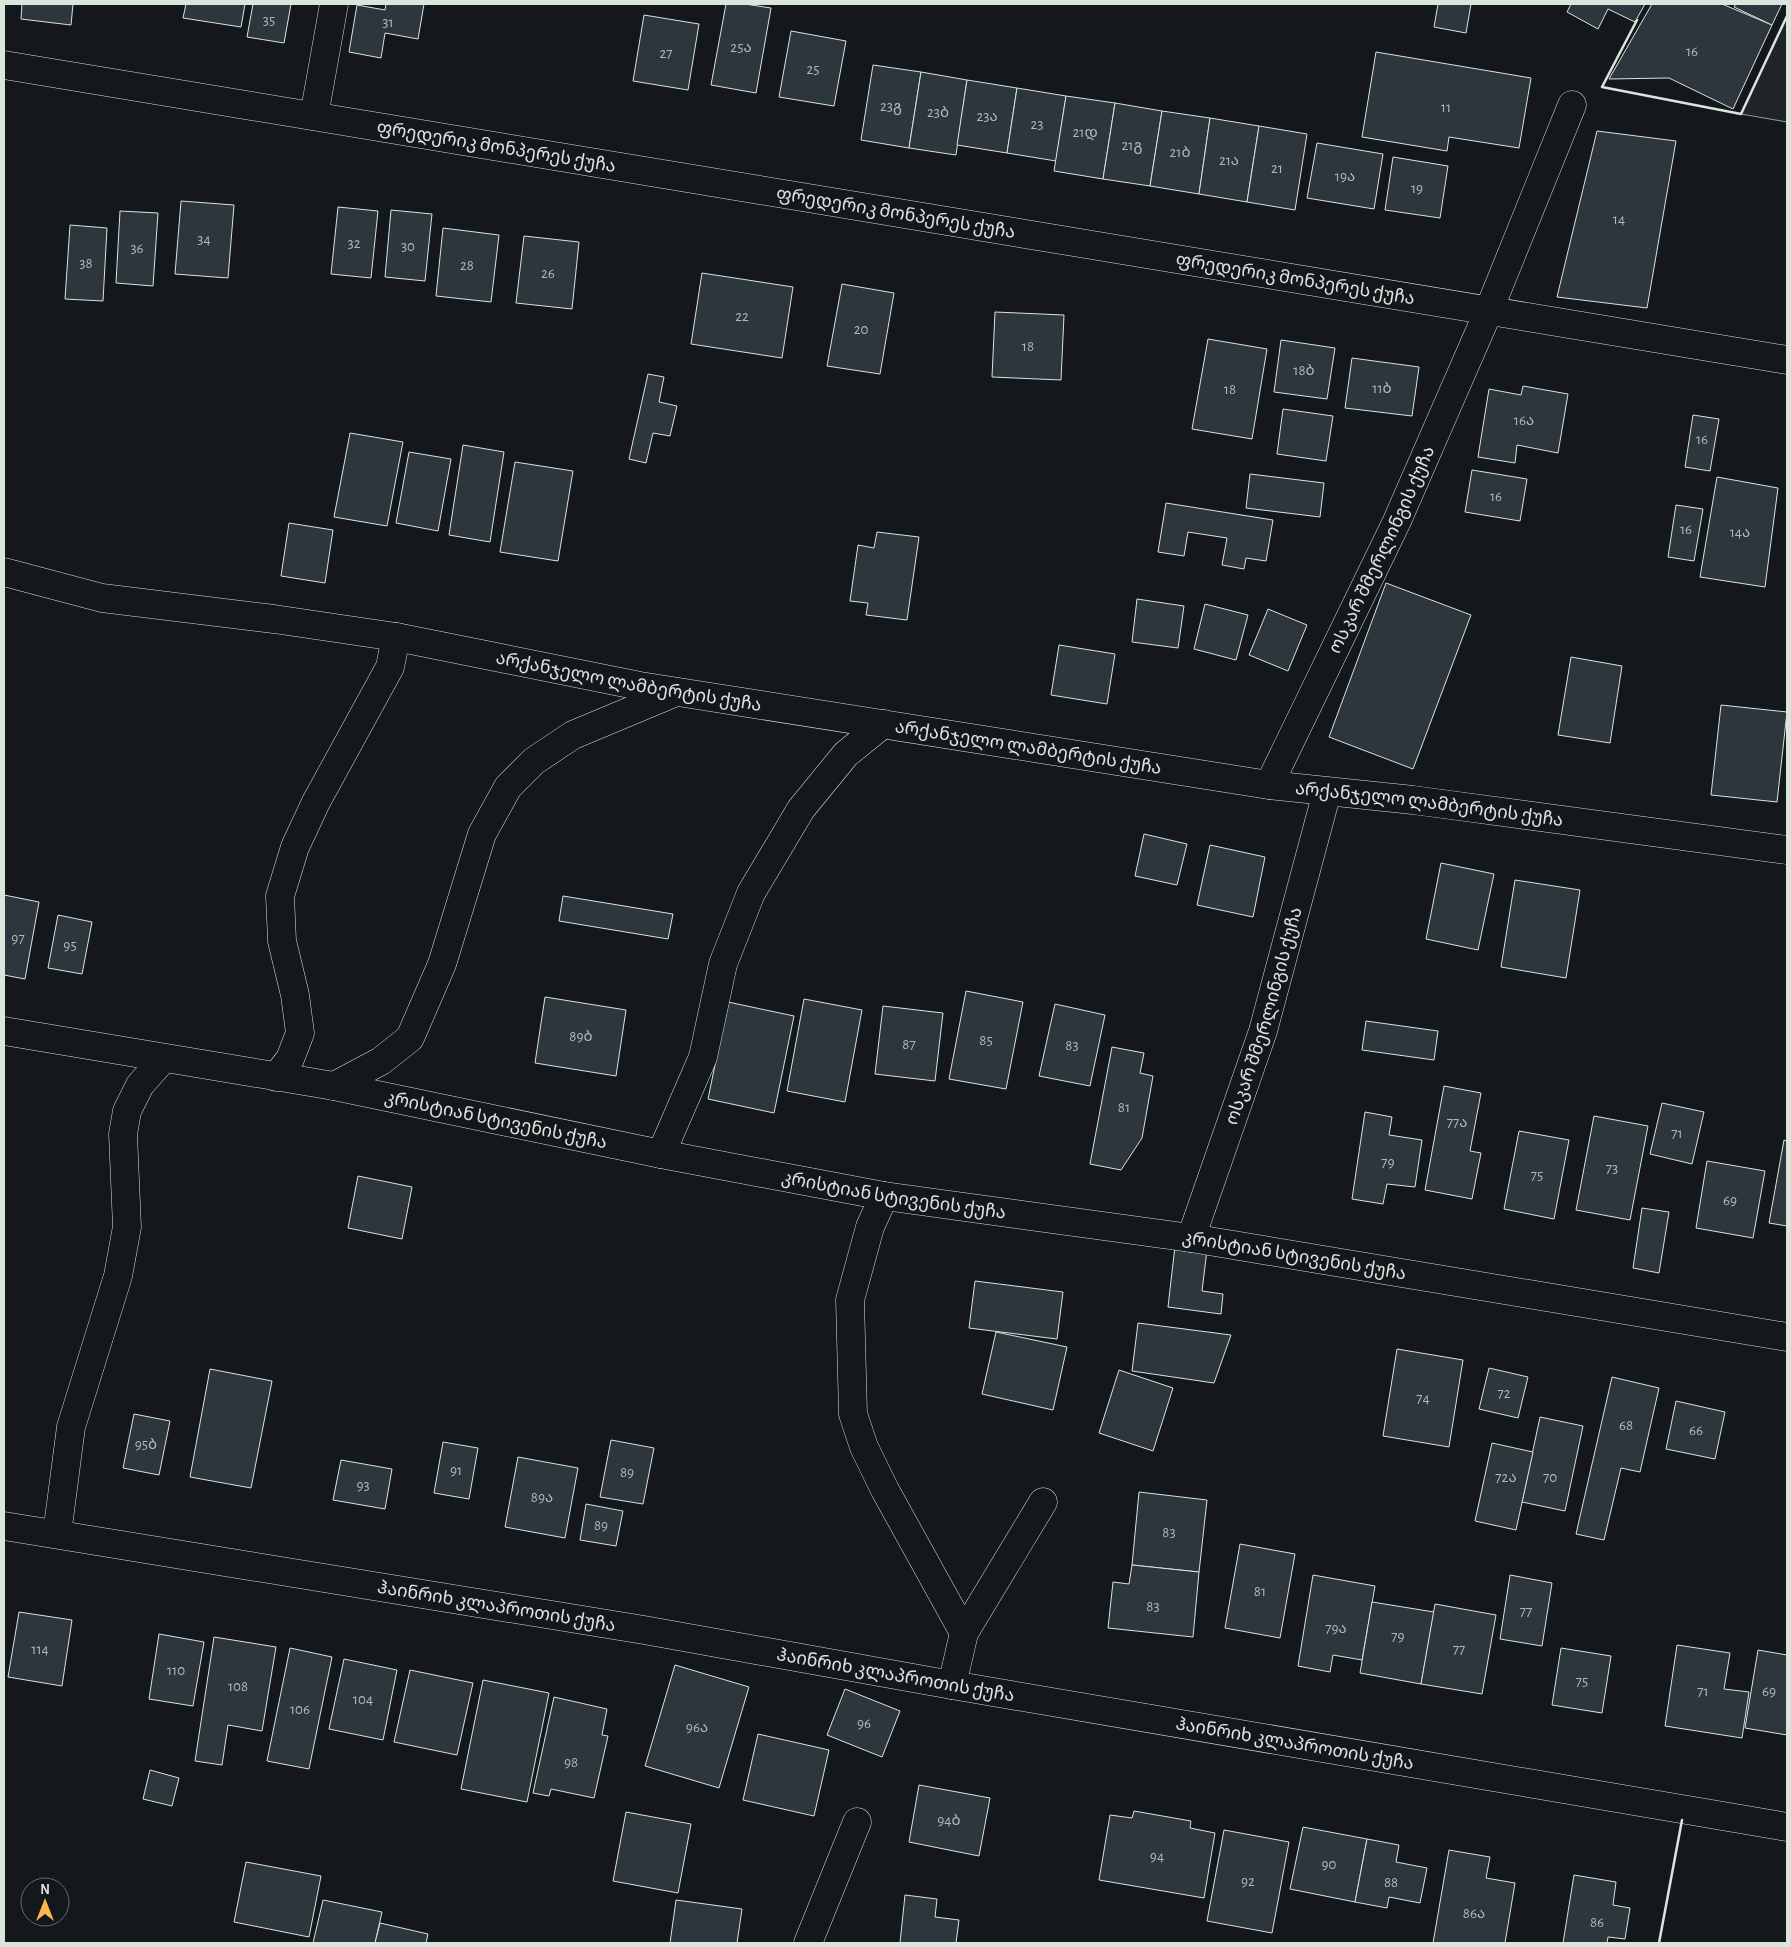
<svg xmlns="http://www.w3.org/2000/svg" width="1791" height="1947" font-family="'Alegreya Sans','Noto Sans Georgian',sans-serif">
<style>
.green{fill:#202428;stroke:#939e99}
.building{fill:#2c363c;stroke:#d8e6dc}
.lines{fill:none;stroke-linecap:round;stroke-linejoin:round}
.minor-casing{stroke:#d8e6dc;stroke-width:29}
.minor{stroke:#14181c;stroke-width:28}
.wall{stroke:#d8e6dc;stroke-width:2.5}
.labels{text-anchor:middle;stroke-width:4;stroke-linejoin:round;paint-order:stroke}
.number-label{font-size:15px;fill:#adbab4}
.street-label{font-size:18px;fill:#d8e6dc;stroke:#14181c}
</style>
<rect width="100%" height="100%" fill="#14181c"/>
<polygon class="green" points="1787,16 1787,122 1741,114"/>
<g class="building">
<polygon points="22,4 73,4 71,25 21,19"/>
<polygon points="186,4 245,4 241,27 183,18"/>
<polygon points="253,4 291,4 284,43 247,37"/>
<polygon points="386,4 424,4 418,39 385,33 381,58 349,52 357,5 385,10"/>
<polygon points="726,4 745,4 771,8 756,93 711,85"/>
<polygon points="1438,4 1471,4 1466,33 1434,27"/>
<polygon points="1571,4 1645,4 1635,22 1608,9 1598,29 1567,12"/>
<polygon points="1652,4 1722,4 1772,25 1733,109 1669,78 1609,79"/>
<polygon points="1736,4 1782,4 1772,25 1734,7"/>
<polygon points="644,15 699,24 688,90 633,81"/>
<polygon points="791,31 846,41 834,106 779,97"/>
<polygon points="1376,52 1531,78 1519,148 1449,137 1447,151 1362,137"/>
<polygon points="873,65 921,72 909,148 861,140"/>
<polygon points="921,72 967,80 956,155 909,148"/>
<polygon points="967,80 1017,88 1007,153 957,145"/>
<polygon points="1017,88 1066,96 1056,161 1007,153"/>
<polygon points="1066,96 1115,103 1103,179 1054,171"/>
<polygon points="1115,103 1162,111 1150,186 1103,179"/>
<polygon points="1162,111 1210,118 1199,194 1150,186"/>
<polygon points="1210,118 1259,126 1247,202 1199,194"/>
<polygon points="1259,126 1307,134 1295,210 1247,202"/>
<polygon points="1597,131 1676,141 1647,308 1557,297"/>
<polygon points="1317,143 1383,154 1374,209 1307,198"/>
<polygon points="1393,157 1448,166 1440,218 1385,210"/>
<polygon points="181,201 234,205 228,278 175,274"/>
<polygon points="338,207 378,211 371,278 331,274"/>
<polygon points="391,210 432,214 425,281 385,277"/>
<polygon points="120,211 158,213 153,286 116,283"/>
<polygon points="70,225 107,228 103,301 65,299"/>
<polygon points="443,228 499,235 491,302 436,296"/>
<polygon points="524,236 579,242 572,309 516,303"/>
<polygon points="702,273 793,287 782,358 691,344"/>
<polygon points="842,284 894,293 880,374 827,366"/>
<polygon points="995,312 1064,315 1061,380 992,377"/>
<polygon points="1208,339 1267,349 1252,439 1192,429"/>
<polygon points="1281,340 1335,348 1327,399 1274,392"/>
<polygon points="1352,358 1419,367 1412,416 1345,408"/>
<polygon points="648,374 664,377 659,402 677,406 670,436 653,433 646,463 629,459"/>
<polygon points="1523,386 1568,394 1558,453 1517,445 1515,463 1478,457 1489,389 1521,395"/>
<polygon points="1283,409 1333,416 1326,461 1277,454"/>
<polygon points="1693,415 1719,419 1710,471 1685,467"/>
<polygon points="350,433 403,442 387,526 334,517"/>
<polygon points="463,445 504,452 490,542 449,535"/>
<polygon points="409,452 451,459 438,531 396,523"/>
<polygon points="515,462 573,471 558,561 500,552"/>
<polygon points="1472,470 1527,479 1520,521 1465,512"/>
<polygon points="1250,474 1324,483 1320,517 1246,508"/>
<polygon points="1717,477 1778,488 1765,587 1700,577"/>
<polygon points="1166,503 1273,520 1266,561 1246,558 1244,569 1222,565 1227,538 1188,532 1184,556 1158,552"/>
<polygon points="1676,505 1703,509 1694,561 1668,557"/>
<polygon points="289,523 333,530 325,583 281,576"/>
<polygon points="877,532 919,537 907,620 866,615 868,603 850,601 858,545 874,548"/>
<polygon points="1386,583 1471,615 1413,769 1329,737"/>
<polygon points="1137,599 1184,606 1178,648 1132,642"/>
<polygon points="1205,604 1248,615 1236,660 1194,649"/>
<polygon points="1268,609 1307,625 1288,671 1249,655"/>
<polygon points="1059,645 1115,654 1107,704 1051,695"/>
<polygon points="1571,657 1622,666 1610,743 1558,735"/>
<polygon points="1721,705 1787,712 1777,802 1711,795"/>
<polygon points="1144,834 1187,844 1177,885 1135,876"/>
<polygon points="1210,845 1265,857 1253,917 1197,905"/>
<polygon points="1441,863 1494,874 1478,950 1426,939"/>
<polygon points="1515,880 1580,890 1566,978 1501,967"/>
<polygon points="4,895 39,902 25,979 4,975"/>
<polygon points="563,896 673,914 668,939 559,921"/>
<polygon points="58,915 92,922 82,974 48,968"/>
<polygon points="966,991 1023,1002 1006,1089 949,1079"/>
<polygon points="545,997 626,1010 616,1076 535,1063"/>
<polygon points="804,999 862,1010 845,1102 787,1091"/>
<polygon points="728,1002 794,1016 774,1113 708,1099"/>
<polygon points="1055,1004 1105,1015 1090,1086 1039,1076"/>
<polygon points="883,1006 943,1013 935,1081 875,1074"/>
<polygon points="1366,1021 1438,1031 1434,1060 1362,1050"/>
<polygon points="1112,1047 1144,1053 1140,1073 1153,1076 1142,1138 1121,1170 1090,1164"/>
<polygon points="1444,1086 1481,1093 1470,1151 1481,1153 1472,1199 1425,1190"/>
<polygon points="1662,1103 1704,1112 1692,1164 1650,1154"/>
<polygon points="1365,1112 1392,1117 1389,1135 1422,1140 1415,1187 1387,1184 1383,1204 1352,1199"/>
<polygon points="1594,1116 1648,1126 1630,1220 1576,1210"/>
<polygon points="1519,1131 1569,1140 1554,1219 1504,1209"/>
<polygon points="1784,1140 1787,1141 1787,1226 1769,1223"/>
<polygon points="1707,1161 1765,1171 1753,1238 1696,1228"/>
<polygon points="358,1176 412,1187 402,1239 348,1228"/>
<polygon points="1642,1208 1669,1212 1659,1273 1633,1268"/>
<polygon points="1175,1246 1207,1250 1202,1291 1223,1294 1221,1314 1168,1307"/>
<polygon points="975,1281 1063,1292 1057,1339 969,1328"/>
<polygon points="1138,1323 1231,1335 1214,1383 1132,1371"/>
<polygon points="996,1332 1067,1347 1053,1410 982,1394"/>
<polygon points="1397,1349 1463,1360 1449,1447 1383,1436"/>
<polygon points="1489,1368 1528,1377 1518,1418 1479,1409"/>
<polygon points="210,1369 272,1381 251,1488 190,1477"/>
<polygon points="1119,1370 1173,1388 1153,1451 1099,1433"/>
<polygon points="1612,1377 1659,1388 1640,1472 1621,1468 1604,1540 1576,1534"/>
<polygon points="1676,1401 1725,1412 1715,1459 1666,1449"/>
<polygon points="134,1414 170,1421 159,1475 123,1468"/>
<polygon points="1540,1417 1583,1426 1565,1511 1522,1502"/>
<polygon points="611,1440 654,1448 643,1504 600,1497"/>
<polygon points="443,1442 478,1448 469,1499 434,1493"/>
<polygon points="1492,1443 1533,1452 1516,1530 1475,1521"/>
<polygon points="518,1457 578,1468 565,1538 505,1527"/>
<polygon points="341,1460 392,1469 385,1509 333,1500"/>
<polygon points="1139,1492 1207,1500 1199,1572 1132,1565"/>
<polygon points="586,1504 623,1511 616,1546 580,1540"/>
<polygon points="1240,1544 1295,1554 1280,1638 1225,1628"/>
<polygon points="1132,1565 1199,1572 1193,1637 1108,1628 1113,1582 1129,1584"/>
<polygon points="1313,1575 1375,1586 1362,1660 1333,1655 1330,1672 1298,1666"/>
<polygon points="1510,1575 1552,1583 1542,1646 1500,1639"/>
<polygon points="1372,1602 1434,1612 1421,1684 1360,1673"/>
<polygon points="1435,1604 1496,1615 1482,1694 1421,1684"/>
<polygon points="19,1612 72,1620 62,1686 8,1677"/>
<polygon points="159,1634 204,1642 193,1706 149,1699"/>
<polygon points="214,1637 276,1647 262,1731 228,1725 222,1765 195,1761"/>
<polygon points="1677,1645 1730,1653 1724,1689 1749,1692 1742,1738 1665,1726"/>
<polygon points="290,1648 332,1657 309,1769 267,1761"/>
<polygon points="1561,1648 1611,1656 1602,1713 1552,1705"/>
<polygon points="1758,1650 1787,1655 1787,1735 1745,1728"/>
<polygon points="344,1659 397,1670 383,1740 329,1729"/>
<polygon points="675,1665 749,1687 719,1788 645,1766"/>
<polygon points="410,1670 473,1683 457,1755 394,1742"/>
<polygon points="483,1680 549,1693 527,1802 461,1789"/>
<polygon points="845,1689 900,1711 882,1757 827,1735"/>
<polygon points="554,1697 607,1709 602,1735 608,1736 594,1798 551,1789 549,1796 533,1793"/>
<polygon points="758,1734 829,1750 814,1816 743,1800"/>
<polygon points="150,1770 179,1778 172,1806 143,1799"/>
<polygon points="919,1785 990,1798 979,1856 909,1842"/>
<polygon points="1134,1811 1191,1821 1190,1828 1215,1833 1204,1898 1099,1880 1110,1815 1132,1818"/>
<polygon points="626,1812 691,1824 678,1893 613,1881"/>
<polygon points="1303,1827 1367,1839 1355,1902 1290,1889"/>
<polygon points="1224,1830 1289,1842 1272,1933 1207,1921"/>
<polygon points="1367,1839 1399,1845 1396,1862 1427,1868 1420,1903 1389,1897 1387,1908 1355,1902"/>
<polygon points="1449,1850 1490,1857 1486,1878 1515,1883 1505,1943 1433,1943"/>
<polygon points="246,1862 321,1876 309,1937 234,1922"/>
<polygon points="1574,1875 1616,1882 1613,1905 1630,1908 1625,1939 1608,1937 1607,1943 1563,1943"/>
<polygon points="905,1895 937,1899 935,1917 959,1920 956,1943 900,1943"/>
<polygon points="323,1900 382,1912 375,1943 313,1943"/>
<polygon points="676,1900 742,1909 737,1943 670,1943"/>
<polygon points="380,1923 428,1934 426,1943 375,1943"/>
</g>
<g class="lines">
<g class="minor-casing">
<g id="minor">
<path id="s1" d="M 4,65 L 1787,360"/>
<polyline points="314,116 334,4"/>
<path id="s2" d="M 4,572 L 102,598 L 274,619 L 396,637 L 640,686 L 1269,785 L 1413,800 L 1787,850"/>
<path id="s3" d="M 1269,785 L 1397,521 L 1489,310 L 1572,105"/>
<path id="s4" d="M 4,1031 L 334,1086 L 661,1154 L 884,1196 L 1191,1238 L 1787,1337"/>
<polyline points="276,1077 290,1059 300,1033 295,995 282,941 280,896 295,847 316,802 390,667 396,637"/>
<polyline points="334,1086 381,1061 410,1038 442,964 482,834 508,787 534,761 573,735 676,692"/>
<polyline points="661,1154 703,1057 723,964 751,893 801,809 846,754 883,724"/>
<polyline points="884,1196 870,1227 850,1300 853,1414 864,1447 885,1490 964,1633"/>
<path id="s5" d="M 1191,1238 L 1263,1031 L 1327,792"/>
<path id="s6" d="M 4,1526 L 644,1630 L 952,1685 L 1787,1827"/>
<polyline points="57,1534 71,1427 118,1276 127,1227 123,1134 127,1111 140,1085 163,1059"/>
<polyline points="952,1685 964,1633 1043,1502"/>
<polyline points="808,1943 857,1822"/>
</g>
</g>
<use href="#minor" class="minor"/>
<g class="wall">
<polyline points="1637,20 1602,87 1741,114 1787,16"/>
<polyline points="1659,1943 1682,1820"/>
</g>
</g>
<g class="labels">
<g class="number-label">
<text x="269" y="25">35</text>
<text x="388" y="27">31</text>
<text x="741" y="52">25ა</text>
<text x="1692" y="56">16</text>
<text x="666" y="58">27</text>
<text x="813" y="74">25</text>
<text x="891" y="111">23გ</text>
<text x="1446" y="112">11</text>
<text x="938" y="117">23ბ</text>
<text x="987" y="121">23ა</text>
<text x="1037" y="129">23</text>
<text x="1085" y="137">21დ</text>
<text x="1132" y="150">21გ</text>
<text x="1180" y="157">21ბ</text>
<text x="1229" y="165">21ა</text>
<text x="1277" y="173">21</text>
<text x="1345" y="181">19ა</text>
<text x="1417" y="193">19</text>
<text x="1619" y="224">14</text>
<text x="204" y="244">34</text>
<text x="354" y="248">32</text>
<text x="408" y="251">30</text>
<text x="137" y="253">36</text>
<text x="86" y="268">38</text>
<text x="467" y="270">28</text>
<text x="548" y="278">26</text>
<text x="742" y="321">22</text>
<text x="861" y="334">20</text>
<text x="1028" y="351">18</text>
<text x="1304" y="375">18ბ</text>
<text x="1382" y="393">11ბ</text>
<text x="1230" y="394">18</text>
<text x="1524" y="425">16ა</text>
<text x="1702" y="444">16</text>
<text x="1496" y="501">16</text>
<text x="1686" y="534">16</text>
<text x="1740" y="537">14ა</text>
<text x="18" y="943">97</text>
<text x="70" y="950">95</text>
<text x="581" y="1041">89ბ</text>
<text x="986" y="1045">85</text>
<text x="909" y="1049">87</text>
<text x="1072" y="1050">83</text>
<text x="1124" y="1112">81</text>
<text x="1457" y="1127">77ა</text>
<text x="1677" y="1138">71</text>
<text x="1388" y="1167">79</text>
<text x="1612" y="1173">73</text>
<text x="1537" y="1180">75</text>
<text x="1730" y="1205">69</text>
<text x="1504" y="1398">72</text>
<text x="1423" y="1403">74</text>
<text x="1626" y="1430">68</text>
<text x="1696" y="1435">66</text>
<text x="146" y="1449">95ბ</text>
<text x="456" y="1475">91</text>
<text x="627" y="1477">89</text>
<text x="1506" y="1482">72ა</text>
<text x="1550" y="1482">70</text>
<text x="363" y="1490">93</text>
<text x="542" y="1502">89ა</text>
<text x="601" y="1530">89</text>
<text x="1169" y="1537">83</text>
<text x="1260" y="1596">81</text>
<text x="1153" y="1611">83</text>
<text x="1526" y="1616">77</text>
<text x="1336" y="1633">79ა</text>
<text x="1398" y="1641">79</text>
<text x="40" y="1654">114</text>
<text x="1459" y="1654">77</text>
<text x="176" y="1675">110</text>
<text x="1582" y="1686">75</text>
<text x="238" y="1691">108</text>
<text x="1703" y="1696">71</text>
<text x="1769" y="1696">69</text>
<text x="363" y="1704">104</text>
<text x="300" y="1714">106</text>
<text x="864" y="1728">96</text>
<text x="697" y="1732">96ა</text>
<text x="571" y="1767">98</text>
<text x="949" y="1825">94ბ</text>
<text x="1157" y="1861">94</text>
<text x="1329" y="1869">90</text>
<text x="1248" y="1886">92</text>
<text x="1391" y="1887">88</text>
<text x="1474" y="1918">86ა</text>
<text x="1597" y="1927">86</text>
</g>
<g class="street-label">
<text dy="6" stroke="none"><textPath href="#s1" startOffset="499">ფრედერიკ მონპერეს ქუჩა</textPath></text>
<text dy="6" stroke="none"><textPath href="#s1" startOffset="904">ფრედერიკ მონპერეს ქუჩა</textPath></text>
<text dy="6" stroke="none"><textPath href="#s1" startOffset="1309">ფრედერიკ მონპერეს ქუჩა</textPath></text>
<text dy="6" stroke="none"><textPath href="#s3" startOffset="261">ოსკარ შმერლინგის ქუჩა</textPath></text>
<text dy="6" stroke="none"><textPath href="#s2" startOffset="635">არქანჯელო ლამბერტის ქუჩა</textPath></text>
<text dy="6" stroke="none"><textPath href="#s2" startOffset="1040">არქანჯელო ლამბერტის ქუჩა</textPath></text>
<text dy="6" stroke="none"><textPath href="#s2" startOffset="1445">არქანჯელო ლამბერტის ქუჩა</textPath></text>
<text dy="6" stroke="none"><textPath href="#s5" startOffset="234">ოსკარ შმერლინგის ქუჩა</textPath></text>
<text dy="6" stroke="none"><textPath href="#s4" startOffset="500">კრისტიან სტივენის ქუჩა</textPath></text>
<text dy="6" stroke="none"><textPath href="#s4" startOffset="905">კრისტიან სტივენის ქუჩა</textPath></text>
<text dy="6" stroke="none"><textPath href="#s4" startOffset="1310">კრისტიან სტივენის ქუჩა</textPath></text>
<text dy="6" stroke="none"><textPath href="#s6" startOffset="499">ჰაინრიხ კლაპროთის ქუჩა</textPath></text>
<text dy="6" stroke="none"><textPath href="#s6" startOffset="904">ჰაინრიხ კლაპროთის ქუჩა</textPath></text>
<text dy="6" stroke="none"><textPath href="#s6" startOffset="1309">ჰაინრიხ კლაპროთის ქუჩა</textPath></text>
</g>
</g>
<rect width="1791" height="1947" fill="none" stroke="#d8e6dc" stroke-width="10"/>
<g transform="translate(45 1902)"><circle r="24" fill="#14181c" stroke="#626a69"/>
<path d="M0-4L9 19L0 12L-9 19Z" fill="#ffb74d"/>
<text y="-8" font-size="14" font-weight="bold" text-anchor="middle" fill="#d8e6dc">N</text>
</g>
</svg>
